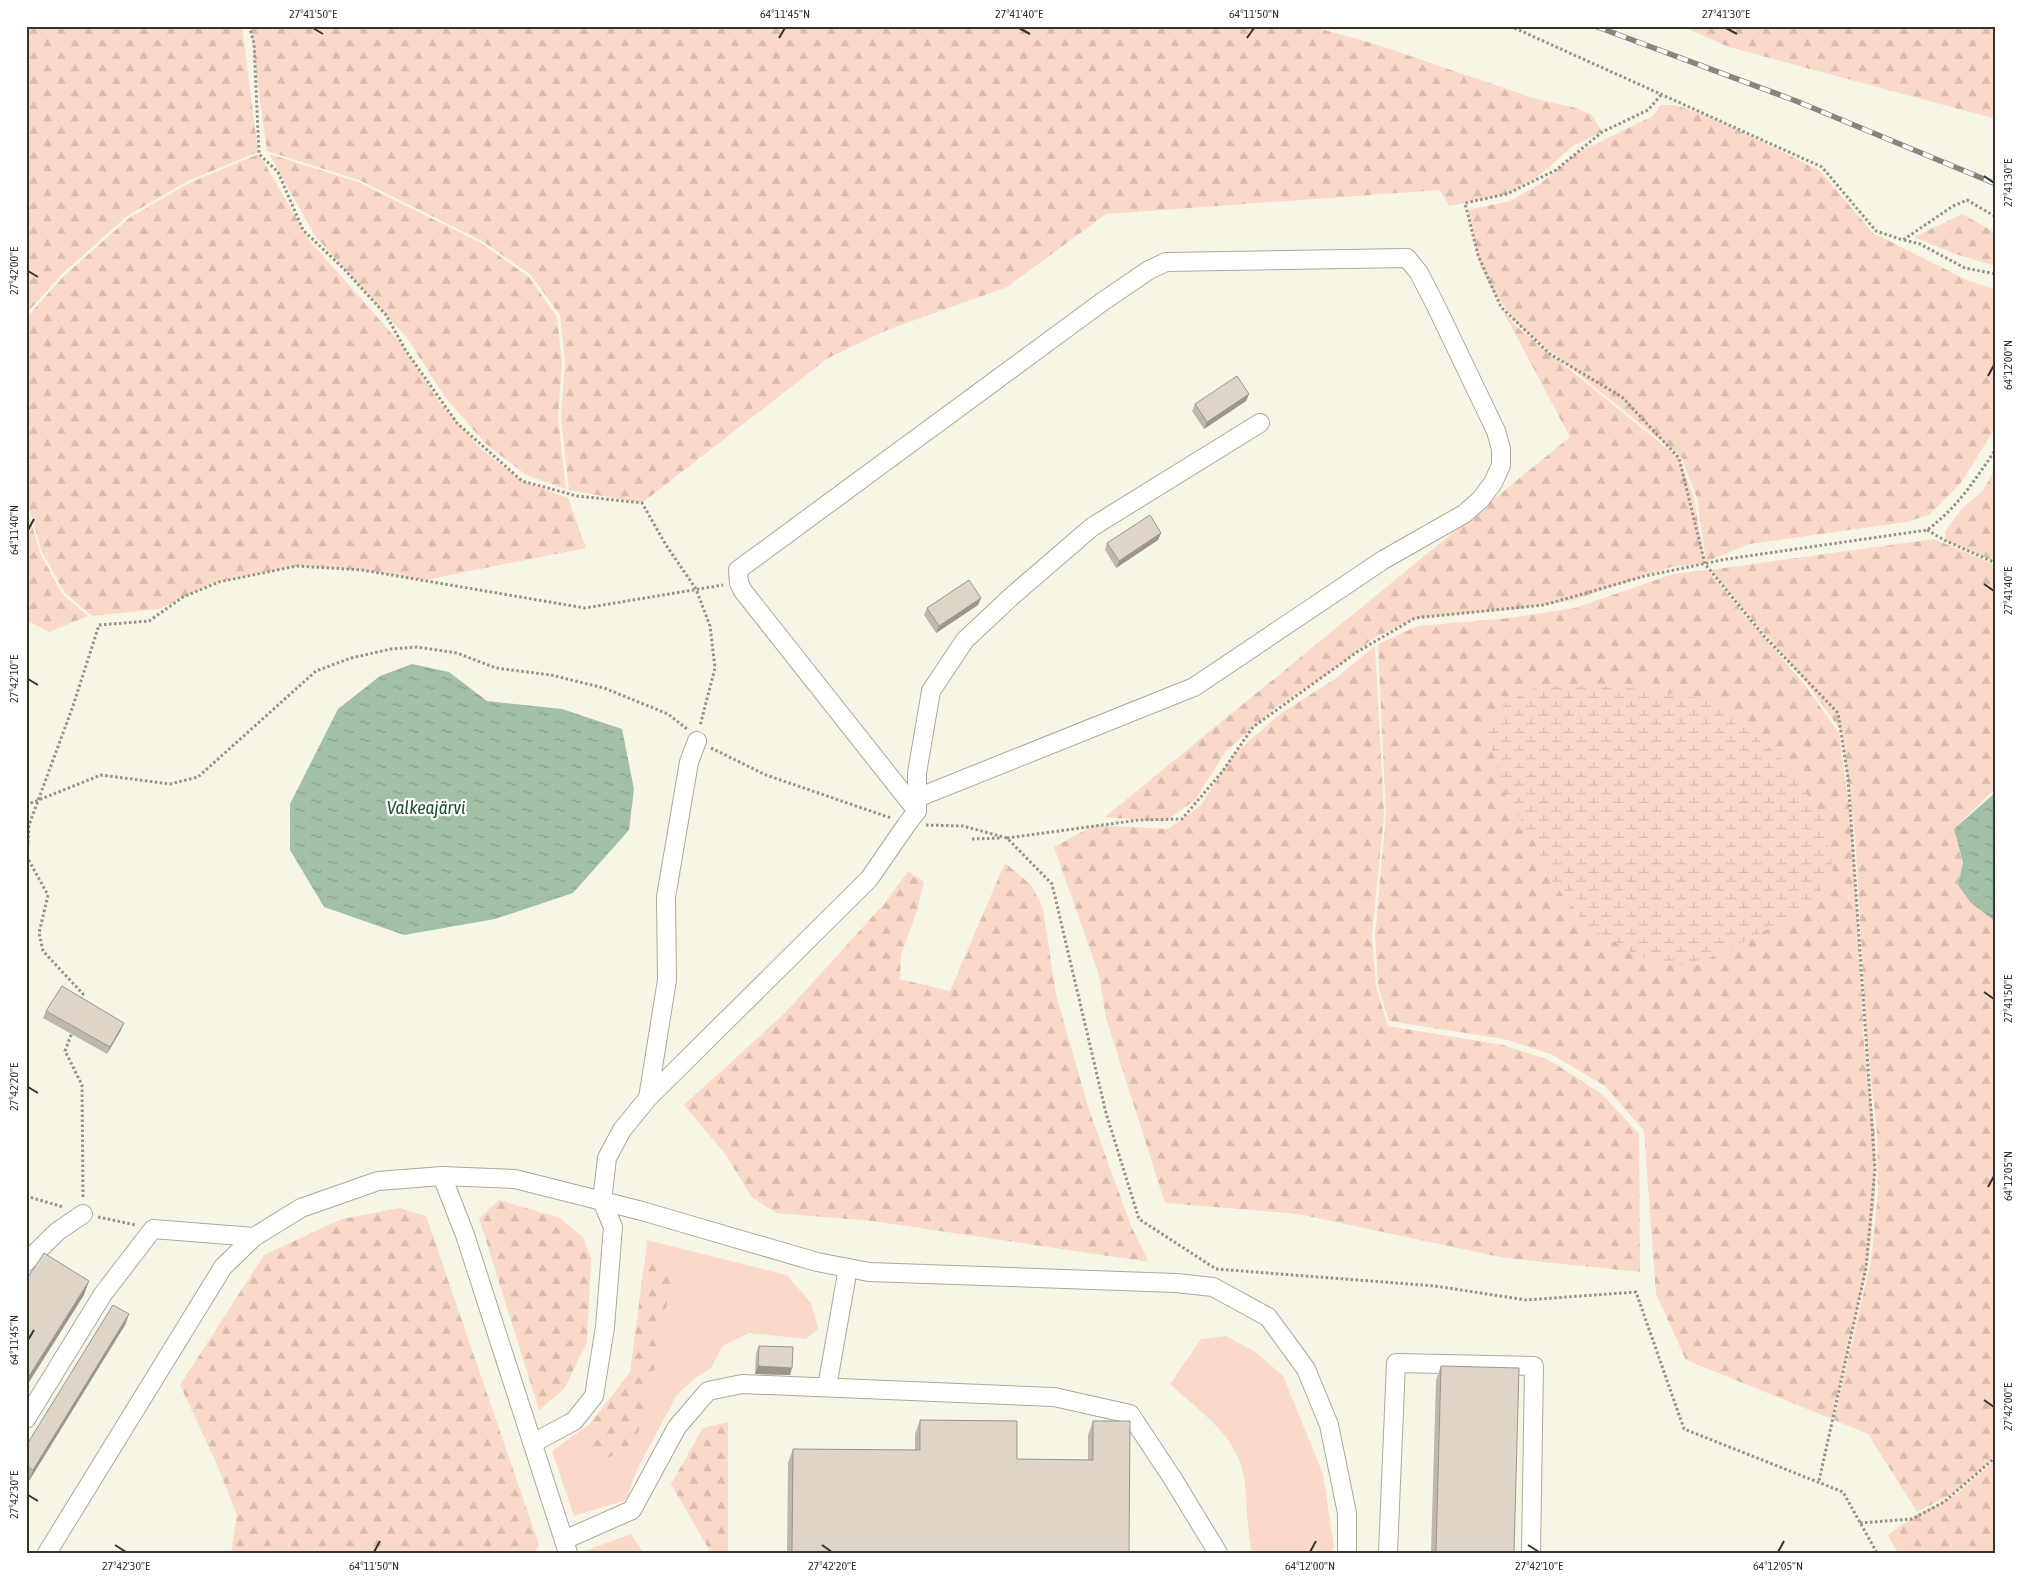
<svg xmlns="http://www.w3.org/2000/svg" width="2022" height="1579" font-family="'Asap Condensed',sans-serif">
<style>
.green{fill:#fad9c8}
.forest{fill:url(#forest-firs)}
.wetland{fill:url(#wetland-marsh)}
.water{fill:url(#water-ripples)}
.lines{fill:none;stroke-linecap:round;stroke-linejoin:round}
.minor-casing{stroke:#aba99b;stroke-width:20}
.path{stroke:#959489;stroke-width:3;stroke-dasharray:2.5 2.5;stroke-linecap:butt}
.minor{stroke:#fff;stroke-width:18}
.rail-casing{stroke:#87857c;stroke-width:5.5}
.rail{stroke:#fff;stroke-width:4;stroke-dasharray:11;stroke-linecap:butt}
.wall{fill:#bfb7ac}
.shaded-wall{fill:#9b958c}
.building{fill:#ded5c8;stroke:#9b958c}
.ticks{fill:none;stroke:#34332d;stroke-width:2}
.labels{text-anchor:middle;stroke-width:4.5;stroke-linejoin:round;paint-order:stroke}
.water-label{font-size:19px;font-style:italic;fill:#20502f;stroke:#fff}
.neatline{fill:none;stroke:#34332d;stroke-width:2}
.ticks-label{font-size:12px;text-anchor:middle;fill:#34332d}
</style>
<defs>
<pattern id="forest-firs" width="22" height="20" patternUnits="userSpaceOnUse" patternTransform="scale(1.25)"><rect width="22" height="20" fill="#fad9c8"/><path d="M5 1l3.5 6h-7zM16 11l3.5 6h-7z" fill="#d7bbac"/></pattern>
<pattern id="wetland-marsh" width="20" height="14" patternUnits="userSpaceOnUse" patternTransform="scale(1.25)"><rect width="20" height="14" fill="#fad9c8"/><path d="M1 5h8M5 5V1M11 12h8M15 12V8" fill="none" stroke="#d7bbac"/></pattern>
<pattern id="water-ripples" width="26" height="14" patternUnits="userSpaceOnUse" patternTransform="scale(1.25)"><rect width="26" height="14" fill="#a2c0a8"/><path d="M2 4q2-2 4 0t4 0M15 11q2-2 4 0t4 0" fill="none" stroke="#859d89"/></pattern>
</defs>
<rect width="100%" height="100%" fill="#f7f5e6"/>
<g class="green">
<polygon points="647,1240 787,1275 811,1303 818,1329 806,1339 749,1333 722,1346 711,1368 695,1378 677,1395 637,1469 626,1500 574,1516 552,1451 590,1424 596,1463 673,1267 646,1251"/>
<path d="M 1226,1336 L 1254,1351 L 1283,1376 L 1323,1474 L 1334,1547 L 1330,1553 L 1252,1553 C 1246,1526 1248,1498 1243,1472 C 1234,1432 1197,1410 1170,1384 L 1201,1339 Z"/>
<polygon points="631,1534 644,1553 585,1553 584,1551"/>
</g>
<g class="forest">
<polygon points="26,26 242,26 258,152 188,181 127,216 62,274 26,314"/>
<polygon points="250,26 1310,26 1375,44 1533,98 1576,108 1591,114 1602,132 1573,146 1536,178 1507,194 1449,206 1440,190 1106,214 1007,287 887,330 828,358 642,503 569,490 561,418 565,362 560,315 531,275 482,241 359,180 267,151"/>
<polygon points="1681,26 1996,26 1996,119 1729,47"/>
<polygon points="1661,105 1675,105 1711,117 1819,170 1873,233 1967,280 1996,290 1996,427 1960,484 1929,515 1906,522 1749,544 1706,562 1697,498 1681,457 1518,325 1493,291 1480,266 1468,210 1510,201 1540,184 1577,153 1653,116"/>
<polygon points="259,154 309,240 401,344 439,402 481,449 522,481 568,498 586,548 425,580 362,570 297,566 213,583 159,609 92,616 64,592 42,552 26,498 26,318 64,276 129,218 189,183"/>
<polygon points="269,154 358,182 481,243 529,277 557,317 562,362 558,418 566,489 526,475 486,444 445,397 407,338 315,236"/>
<polygon points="1962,214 1996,233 1996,266 1955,254 1914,237"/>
<polygon points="1501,307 1516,326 1679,458 1694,498 1705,564 1671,567 1574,600 1509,610 1415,618 1374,638 1330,672 1275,708 1226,751 1195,800 1164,822 1105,817 1570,437"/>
<polygon points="1996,467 1996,562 1946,541 1945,532 1960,511 1984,489"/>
<polygon points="26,505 40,553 62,594 88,616 49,632 26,620"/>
<polygon points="1934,539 1996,565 1996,788 1954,829 1963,865 1958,885 1996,922 1996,1456 1954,1493 1917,1512 1868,1434 1834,1420 1871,1260 1878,1194 1877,1132 1867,1044 1855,835 1842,732 1806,682 1710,570"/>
<polygon points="1707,570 1804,684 1839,733 1853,835 1864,1044 1875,1133 1875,1193 1869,1259 1832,1419 1686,1360 1656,1294 1644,1131 1605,1086 1551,1054 1504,1039 1389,1021 1378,986 1375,935 1386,814 1378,644 1418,626 1510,618 1575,608 1673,574"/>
<polygon points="1375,646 1384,814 1372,935 1376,987 1388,1026 1503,1045 1549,1060 1602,1094 1639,1134 1640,1272 1505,1258 1298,1214 1165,1203 1106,1018 1099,975 1054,847 1095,825 1168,829 1201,805 1232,756 1280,714 1335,679"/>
<polygon points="1005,863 1031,885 1043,908 1056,995 1089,1110 1131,1226 1149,1262 872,1221 776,1213 751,1196 726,1155 684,1105 785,1013 884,904 908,871 924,882 917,911 901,955 900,979 950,991"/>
<polygon points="499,1200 560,1218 583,1237 591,1259 587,1342 564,1389 539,1410 479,1218"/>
<polygon points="400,1208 426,1216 539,1545 534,1553 231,1553 237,1515 215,1460 180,1385 264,1255 342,1219"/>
<polygon points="646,1251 673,1267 658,1356 635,1444 595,1464 590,1424 630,1372"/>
<polygon points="728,1422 728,1553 711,1553 671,1484 703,1428"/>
<polygon points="1996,1460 1996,1553 1898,1553 1888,1535 1918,1514 1956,1495"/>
</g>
<polygon class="wetland" points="1539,686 1604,686 1651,690 1711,701 1778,755 1823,816 1833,872 1815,899 1784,921 1692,967 1639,957 1587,926 1552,881 1533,839 1507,798 1487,733 1504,704"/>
<g class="water">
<polygon points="412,664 449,672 487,701 562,709 622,729 634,789 629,830 573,893 495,919 404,935 324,907 290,850 290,804 338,709 380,676"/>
<polygon points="1996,792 1996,922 1971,903 1958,885 1963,863 1954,829"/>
</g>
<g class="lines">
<g class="minor-casing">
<g id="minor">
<polyline points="917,798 1194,687 1383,560 1464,514 1480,500 1493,483 1501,465 1501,449 1496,431 1435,304 1419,273 1407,258 1166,262 1149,270 1102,302 738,570 739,583 743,591 917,811"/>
<polyline points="648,1098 667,980 666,897 689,762 697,741"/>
<polyline points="442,1176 465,1235 568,1553"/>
<polyline points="26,1262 58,1231 83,1214"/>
<polyline points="827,1387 848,1268"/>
<polyline points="26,1419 103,1294 153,1229 254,1237"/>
<polyline points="533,1443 574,1421 594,1396 605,1327 613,1227 602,1201 607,1158 622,1130 648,1098 869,879 907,824 917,811 917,773 931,691 965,640 1012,596 1092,527 1260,423"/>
<polyline points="564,1540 632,1510 677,1427 708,1391 742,1384 1054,1397 1130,1414 1173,1479 1218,1553"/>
<polyline points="47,1553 223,1267 254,1237 301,1208 378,1181 442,1176 515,1179 642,1211 817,1262 869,1272 1176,1283 1213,1287 1268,1317 1306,1369 1329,1425 1347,1513 1347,1553"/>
<polyline points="1388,1553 1396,1363 1534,1366 1531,1553"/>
</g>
</g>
<g class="path">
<polyline points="249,26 254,43 259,154 278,172 303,230 345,270 386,315 406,351 457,423 522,481 577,496 642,503 666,545 696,589 710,626 715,668 700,726"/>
<polyline points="1510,26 1822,167 1876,231 1903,240 1953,206 1967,200 1996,217"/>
<polyline points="1661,95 1648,110 1602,132 1556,170 1507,194 1465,203 1478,255 1501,307 1550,354 1622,397 1679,458 1705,564 1764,636 1838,713 1848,778 1875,1169 1866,1268 1819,1481"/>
<polyline points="1904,240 1920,244 1965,268 1996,274"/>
<polyline points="1927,530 1946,541 1996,563"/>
<polyline points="711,748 766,775 891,818"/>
<polyline points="26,805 101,775 170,784 198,777 316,671 351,658 391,649 417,647 457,653 496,668 551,675 604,688 668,714 687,729"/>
<polyline points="926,825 963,826 1007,838 1052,884 1106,1113 1139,1219 1216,1269"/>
<path d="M 1007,838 L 1139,820 L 1182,819 L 1222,772 L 1253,727 L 1357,652 L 1415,618 L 1544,605 L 1645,576 L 1727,559 L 1927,530 C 1957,508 1975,480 1996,449"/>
<polyline points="972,839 1001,838"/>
<polyline points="81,1000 83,994 43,951 39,933 48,895 27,857 29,825 73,706 99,625 149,621 183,597 219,582 297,566 362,570 585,608 723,585"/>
<polyline points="73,1030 65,1051 82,1085 83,1199"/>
<polyline points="26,1196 63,1207"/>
<polyline points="98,1217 136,1225"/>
<polyline points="1216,1269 1435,1286 1526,1300 1636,1292 1684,1429 1843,1492 1877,1553"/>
<polyline points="1860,1523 1912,1519 1944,1502 1996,1457"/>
</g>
<use href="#minor" class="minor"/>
<g class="rail-casing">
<polyline id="rail" points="1595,26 1796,101 1996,184"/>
</g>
<use href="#rail" class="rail"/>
</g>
<g class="wall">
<polygon points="1249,394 1246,401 1204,429 1192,411 1195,404"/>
<polygon points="1161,533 1158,540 1116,568 1105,550 1107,543"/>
<polygon points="981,598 978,605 936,633 924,615 927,608"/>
<polygon points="46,1011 121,1030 107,1054 43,1018"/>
<polygon points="129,1314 125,1325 29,1481 26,1480 26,1446"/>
<polygon points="759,1346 790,1375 755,1374 756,1353"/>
<polygon points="1441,1366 1514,1553 1431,1553 1436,1380"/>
<polygon points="920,1420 1017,1459 1088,1460 1088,1435 1093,1421 1129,1553 787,1553 788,1463 793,1449 915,1450 915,1434"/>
</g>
<g class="shaded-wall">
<polygon points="1249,394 1246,401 1204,429 1207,422"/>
<polygon points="1161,533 1158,540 1116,568 1119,561"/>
<polygon points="981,598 978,605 936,633 939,626"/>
<polygon points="124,1023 121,1030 107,1054 110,1047"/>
<polygon points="89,1281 84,1295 26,1387 26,1381"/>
<polygon points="129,1314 125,1325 29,1481 33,1470"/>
<polygon points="758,1366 792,1368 790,1375 755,1374"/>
</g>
<g class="building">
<polygon points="1237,376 1249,394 1207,422 1195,404"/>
<polygon points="1150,515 1161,533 1119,561 1107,543"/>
<polygon points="969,580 981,598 939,626 927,608"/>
<polygon points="62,986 124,1023 110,1047 46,1011"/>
<polygon points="44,1253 89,1281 26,1381 26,1280"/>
<polygon points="113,1305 129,1314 33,1470 26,1466 26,1446"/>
<polygon points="759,1346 793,1347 792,1368 758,1366"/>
<polygon points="1441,1366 1519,1368 1514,1553 1436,1553"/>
<polygon points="920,1420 1017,1421 1017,1459 1093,1460 1093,1421 1130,1421 1129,1553 792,1553 793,1449 920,1450"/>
</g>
<path class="ticks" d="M 313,28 L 323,34M 1019,28 L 1030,34M 1726,28 L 1737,34M 779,38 L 785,28M 1247,38 L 1254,28M 1984,176 L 1994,183M 28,271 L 38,277M 1988,376 L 1994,365M 28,530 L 34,519M 1984,584 L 1994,591M 28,679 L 38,685M 1984,992 L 1994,999M 28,1087 L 38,1093M 1988,1187 L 1994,1176M 28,1340 L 34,1330M 1984,1400 L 1994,1407M 28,1495 L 38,1501M 115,1545 L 126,1552M 822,1545 L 832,1552M 1528,1545 L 1539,1552M 374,1552 L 380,1541M 1310,1552 L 1316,1541M 1778,1552 L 1784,1541"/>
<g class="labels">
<g class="water-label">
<text x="426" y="814">Valkeajärvi</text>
</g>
</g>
<rect width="2022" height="1579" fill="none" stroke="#ffffff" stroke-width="55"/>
<rect x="28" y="28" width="1966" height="1524" class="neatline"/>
<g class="ticks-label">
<text x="313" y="18">27°41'50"E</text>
<text x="785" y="18">64°11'45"N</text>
<text x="1019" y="18">27°41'40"E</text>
<text x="1254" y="18">64°11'50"N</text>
<text x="1726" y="18">27°41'30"E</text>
<text transform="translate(2008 183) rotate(-90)" y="4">27°41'30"E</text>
<text transform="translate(14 271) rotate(-90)" y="4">27°42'00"E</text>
<text transform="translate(2008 365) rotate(-90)" y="4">64°12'00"N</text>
<text transform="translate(14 530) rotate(-90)" y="4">64°11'40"N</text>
<text transform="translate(2008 591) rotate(-90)" y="4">27°41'40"E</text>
<text transform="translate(14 679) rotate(-90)" y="4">27°42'10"E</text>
<text transform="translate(2008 999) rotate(-90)" y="4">27°41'50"E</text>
<text transform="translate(14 1087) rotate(-90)" y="4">27°42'20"E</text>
<text transform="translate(2008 1176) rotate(-90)" y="4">64°12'05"N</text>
<text transform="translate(14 1340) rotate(-90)" y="4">64°11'45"N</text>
<text transform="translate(2008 1407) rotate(-90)" y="4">27°42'00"E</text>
<text transform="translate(14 1495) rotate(-90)" y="4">27°42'30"E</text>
<text x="126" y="1570">27°42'30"E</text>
<text x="374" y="1570">64°11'50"N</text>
<text x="832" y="1570">27°42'20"E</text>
<text x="1310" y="1570">64°12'00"N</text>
<text x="1539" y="1570">27°42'10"E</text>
<text x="1778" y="1570">64°12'05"N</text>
</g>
</svg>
